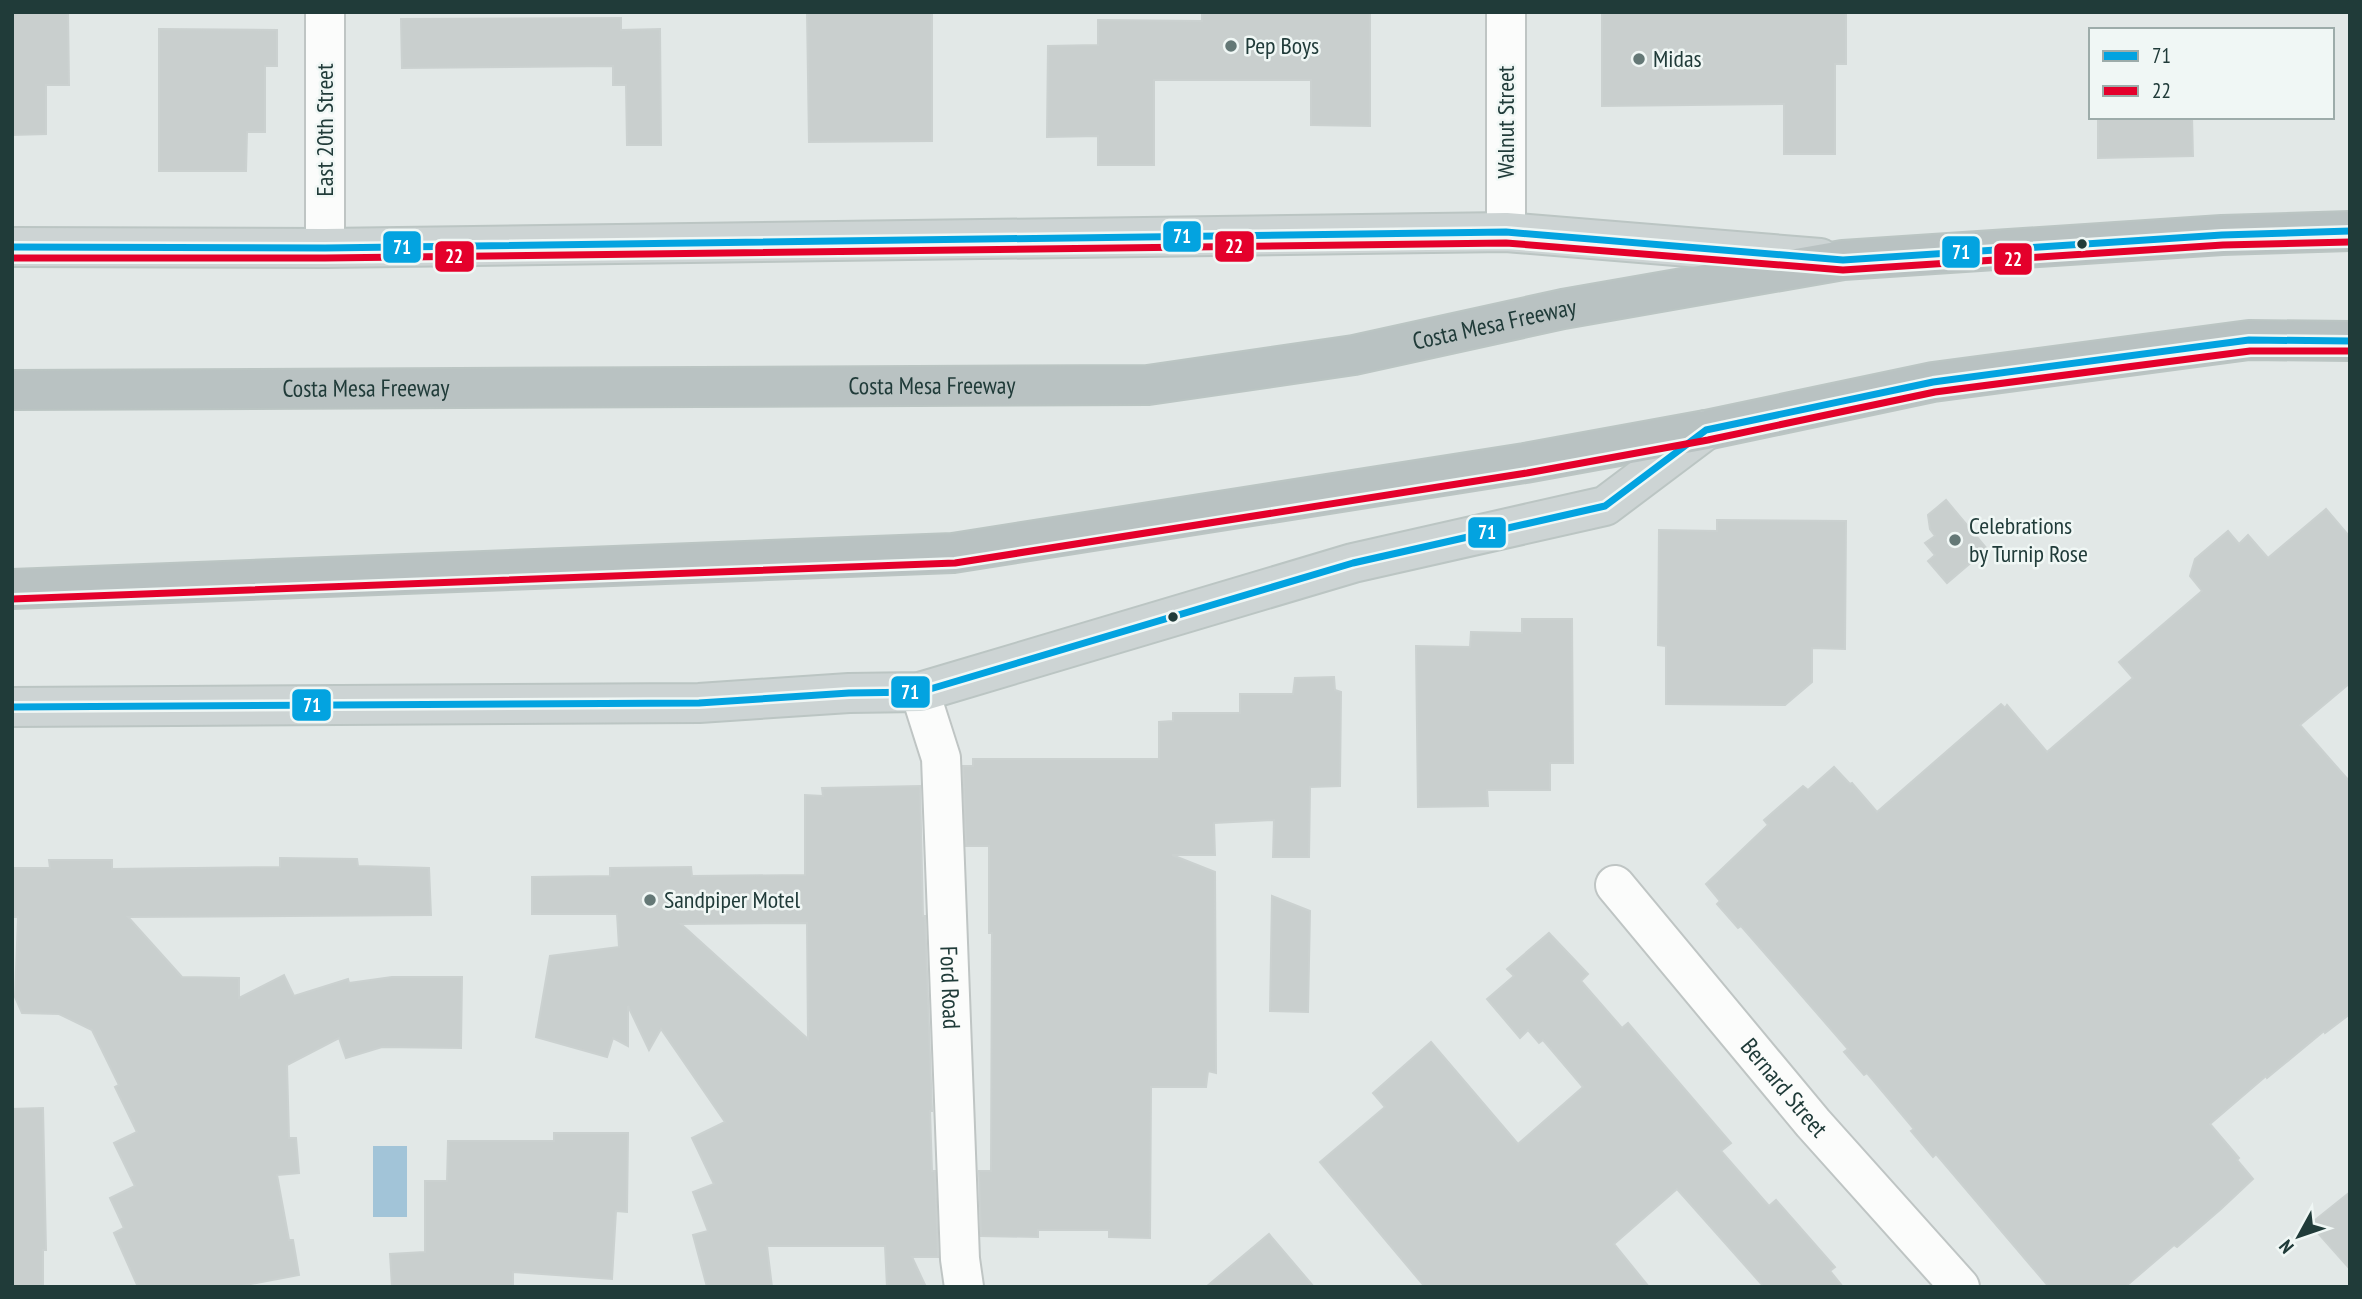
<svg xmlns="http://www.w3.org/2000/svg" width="2362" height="1299" font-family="'PT Sans Narrow',sans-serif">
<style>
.water{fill:#a2c4d8}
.building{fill:#c9cfce;stroke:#cbd1d0;stroke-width:2;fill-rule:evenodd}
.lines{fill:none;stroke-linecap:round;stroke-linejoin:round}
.minor-casing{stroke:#bfc5c4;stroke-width:42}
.major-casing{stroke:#bbc5c3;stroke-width:42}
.highway-casing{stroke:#bbc5c3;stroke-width:42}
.minor{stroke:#fbfcfb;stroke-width:38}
.major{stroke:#cdd4d4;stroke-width:38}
.highway{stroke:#b9c2c2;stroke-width:38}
.bus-1-casing{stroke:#f0f7f5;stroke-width:12}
.bus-2-casing{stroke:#f0f7f5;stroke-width:12}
.bus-1{stroke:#03a3e0;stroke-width:7}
.bus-2{stroke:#e4002b;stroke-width:7}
.poi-dot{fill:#647876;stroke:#f0f7f5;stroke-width:2.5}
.bus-dot{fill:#203b39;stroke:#f0f7f5;stroke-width:2.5}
.labels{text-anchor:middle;stroke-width:5;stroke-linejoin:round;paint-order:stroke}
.poi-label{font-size:24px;fill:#203b39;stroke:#f0f7f5;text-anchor:start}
.street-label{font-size:24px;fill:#203b39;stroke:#f0f7f5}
.line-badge{stroke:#f0f7f5;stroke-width:2.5}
.badge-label{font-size:19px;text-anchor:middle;font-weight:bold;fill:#fff}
</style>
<rect width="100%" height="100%" fill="#e2e8e7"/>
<rect class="water" x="373" y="1146" width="34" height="71"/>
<g class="building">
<polygon points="12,12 68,12 69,85 46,85 46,134 12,135"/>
<polygon points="807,12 932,12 932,141 809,142"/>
<polygon points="1202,12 1370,12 1370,126 1311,125 1311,80 1154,80 1154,165 1098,165 1098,136 1047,137 1048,46 1098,45 1098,20 1202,21"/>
<polygon points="1602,12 1846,12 1846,64 1835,64 1835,154 1784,154 1784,104 1602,106"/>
<polygon points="621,18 621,30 660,29 661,145 627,145 626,85 613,85 613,66 402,68 401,19"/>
<polygon points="159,29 277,30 277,66 265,66 265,132 247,132 246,171 159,171"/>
<polygon points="2098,117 2192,117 2193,156 2098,158"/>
<polygon points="1946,500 1987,549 1947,583 1928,561 1935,555 1925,543 1935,536 1930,529 1928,515"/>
<polygon points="2326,509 2350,537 2350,683 2300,725 2350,782 2350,1014 2325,1033 2324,1031 2267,1078 2266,1076 2210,1124 2239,1158 2237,1160 2253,1179 2221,1209 2177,1247 2174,1245 2125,1287 2049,1287 1936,1154 1933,1157 1911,1131 1914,1129 1867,1073 1864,1075 1844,1052 1848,1049 1741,926 1738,928 1717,904 1720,901 1706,884 1768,825 1764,820 1803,786 1808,790 1834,767 1850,784 1852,783 1877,812 2001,704 2005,708 2007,705 2047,752 2133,678 2119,662 2202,591 2190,576 2195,559 2228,531 2239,544 2248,535 2268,558"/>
<polygon points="1717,520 1846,521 1845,649 1812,648 1812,682 1785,705 1666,704 1666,646 1658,645 1659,530 1717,531"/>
<polygon points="1522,619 1572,619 1573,763 1550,763 1550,790 1487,790 1488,806 1418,807 1416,646 1470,647 1471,632 1522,633"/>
<polygon points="1334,677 1335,690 1341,692 1340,786 1310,787 1309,857 1273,857 1274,820 1214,823 1215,855 1172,855 1215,872 1216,1073 1208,1071 1206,1087 1151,1087 1150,1238 1109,1237 1109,1230 1038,1230 1038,1237 981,1236 979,1171 991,1171 992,933 989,933 989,846 966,846 963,766 973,766 973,759 1159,759 1159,722 1173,721 1173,713 1240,713 1240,694 1293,694 1295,678"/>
<path d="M 920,786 L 923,916 L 925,916 L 932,1111 L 930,1111 L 932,1171 L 935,1171 L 938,1257 L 912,1257 L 926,1287 L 887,1287 L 885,1246 L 767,1246 L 772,1287 L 707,1287 L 693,1235 L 708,1231 L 693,1192 L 714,1184 L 692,1138 L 725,1122 L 661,1029 L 649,1050 L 628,1006 L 628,1046 L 613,1038 L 607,1057 L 536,1037 L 550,956 L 619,947 L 617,914 L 532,914 L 532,877 L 610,876 L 610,868 L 691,867 L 692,876 L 805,875 L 805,795 L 823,796 L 822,788 ZM 807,923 L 808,1039 L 681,924 Z"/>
<polygon points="280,858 357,859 358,866 429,868 431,915 128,917 182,977 239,978 239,998 284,975 294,996 348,979 349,983 392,977 462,977 461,1048 382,1047 346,1058 339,1038 287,1065 289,1138 296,1138 299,1173 277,1175 289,1240 293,1240 299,1275 235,1287 138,1287 114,1233 124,1228 110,1198 135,1186 114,1143 137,1132 115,1087 119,1085 92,1030 59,1014 22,1013 15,997 18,917 12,917 12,868 50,868 49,860 112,860 112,869 280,867"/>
<polygon points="1272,896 1310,911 1308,1012 1270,1011"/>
<polygon points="1549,933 1588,974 1581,981 1622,1028 1628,1023 1731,1143 1721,1151 1769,1206 1776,1200 1835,1267 1830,1271 1843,1287 1764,1287 1677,1189 1614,1244 1649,1287 1425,1287 1320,1162 1385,1107 1373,1093 1431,1042 1518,1144 1583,1087 1543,1040 1539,1043 1528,1030 1520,1038 1487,999 1514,976 1507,969"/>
<polygon points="43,1108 46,1250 43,1250 43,1287 12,1287 12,1109"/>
<polygon points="554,1133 628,1133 627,1212 616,1211 612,1279 513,1272 513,1287 392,1287 390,1254 425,1252 425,1181 447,1181 448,1141 554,1141"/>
<polygon points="2350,1192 2350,1269 2310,1224"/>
<polygon points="1269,1234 1314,1287 1206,1287"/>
</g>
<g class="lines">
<g class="minor-casing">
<g id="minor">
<polyline points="325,12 325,248"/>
<polyline points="1506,232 1506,12"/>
<path id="s1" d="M 920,692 L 941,758 L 960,1259 L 964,1287"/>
<path id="s2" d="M 1615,885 L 1813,1123 L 1960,1287"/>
</g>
</g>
<g class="major-casing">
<g id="major">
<polyline points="12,247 325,248 1506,232 1820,258"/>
<polyline points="12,707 699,703 849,693 920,692 1353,563 1605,506 1706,430"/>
</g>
</g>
<g class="highway-casing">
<g id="highway">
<path id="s3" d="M 12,390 L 1148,385 L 1354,355 L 1563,309 L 1843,260 L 2222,235 L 2350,231"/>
<polyline points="12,589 953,553 1525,463 1706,430 1933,382 2249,340 2350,341"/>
</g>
</g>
<use href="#minor" class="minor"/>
<use href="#major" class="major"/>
<use href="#highway" class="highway"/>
<g class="bus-1-casing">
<g id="bus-1">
<polyline points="12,247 325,248 1506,232 1843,260 2222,235 2350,231"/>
<polyline points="12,707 699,703 849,693 920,692 1353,563 1605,506 1706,430 1933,382 2249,340 2350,341"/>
</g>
</g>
<g class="bus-2-casing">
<g id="bus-2">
<polyline points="12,258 325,258 1506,243 1843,270 2223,245 2350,242"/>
<polyline points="12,599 955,563 1527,473 1708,440 1935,392 2250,351 2350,351"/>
</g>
</g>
<use href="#bus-1" class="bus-1"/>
<use href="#bus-2" class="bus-2"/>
</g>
<g class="poi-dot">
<circle cx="1231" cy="46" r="7"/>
<circle cx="1639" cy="59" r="7"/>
<circle cx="1955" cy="540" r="7"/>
<circle cx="650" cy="900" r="7"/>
</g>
<g class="bus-dot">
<circle cx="2082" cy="244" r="6"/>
<circle cx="1173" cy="617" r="6"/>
</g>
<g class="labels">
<g class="poi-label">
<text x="1245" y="54">Pep Boys</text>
<text x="1653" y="67">Midas</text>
<text x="1969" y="534">Celebrations<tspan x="1969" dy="28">by Turnip Rose</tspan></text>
<text x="664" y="908">Sandpiper Motel</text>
</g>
<g class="street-label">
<text transform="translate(1506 122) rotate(-90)" y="8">Walnut Street</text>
<text transform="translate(325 130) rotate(-90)" y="8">East 20th Street</text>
<text dy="8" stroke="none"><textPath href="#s3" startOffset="1488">Costa Mesa Freeway</textPath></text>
<text dy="8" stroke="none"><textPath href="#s3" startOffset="920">Costa Mesa Freeway</textPath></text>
<text dy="8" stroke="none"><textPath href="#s3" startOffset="354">Costa Mesa Freeway</textPath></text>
<text dy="8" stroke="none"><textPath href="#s1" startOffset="299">Ford Road</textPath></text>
<text dy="8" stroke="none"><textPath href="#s2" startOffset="264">Bernard Street</textPath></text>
</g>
</g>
<g class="line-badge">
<rect x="1162" y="220" width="40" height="33" rx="7" fill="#03a3e0"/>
<rect x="1214" y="230" width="41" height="33" rx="7" fill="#e4002b"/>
<rect x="382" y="230" width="40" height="34" rx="7" fill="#03a3e0"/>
<rect x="1941" y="235" width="40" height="34" rx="7" fill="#03a3e0"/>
<rect x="434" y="240" width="41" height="33" rx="7" fill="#e4002b"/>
<rect x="1993" y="242" width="40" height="34" rx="7" fill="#e4002b"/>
<rect x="1467" y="516" width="40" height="33" rx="7" fill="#03a3e0"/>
<rect x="890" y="675" width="41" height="34" rx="7" fill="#03a3e0"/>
<rect x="291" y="688" width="41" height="34" rx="7" fill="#03a3e0"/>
</g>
<g class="badge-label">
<text x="1182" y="243">71</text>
<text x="1234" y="253">22</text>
<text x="402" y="254">71</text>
<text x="1961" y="259">71</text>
<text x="454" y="263">22</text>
<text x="2013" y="266">22</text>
<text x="1487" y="539">71</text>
<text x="910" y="699">71</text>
<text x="312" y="712">71</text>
</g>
<rect width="2362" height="1299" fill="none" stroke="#203b39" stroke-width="28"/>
<rect x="2089" y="28" width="245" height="91" fill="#f0f7f5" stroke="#9dacaa" stroke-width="2"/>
<rect x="2103" y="51" width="35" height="10" fill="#03a3e0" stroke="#9dacaa" stroke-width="2"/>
<text x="2152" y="63" font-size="21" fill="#203b39">71</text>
<rect x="2103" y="86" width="35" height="10" fill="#e4002b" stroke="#9dacaa" stroke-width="2"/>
<text x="2152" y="98" font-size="21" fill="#203b39">22</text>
<g transform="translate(2299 1236) rotate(230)" stroke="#f0f7f5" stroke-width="5" paint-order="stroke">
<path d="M0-5L12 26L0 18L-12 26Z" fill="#203b39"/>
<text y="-10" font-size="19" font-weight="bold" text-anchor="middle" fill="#203b39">N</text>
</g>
</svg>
